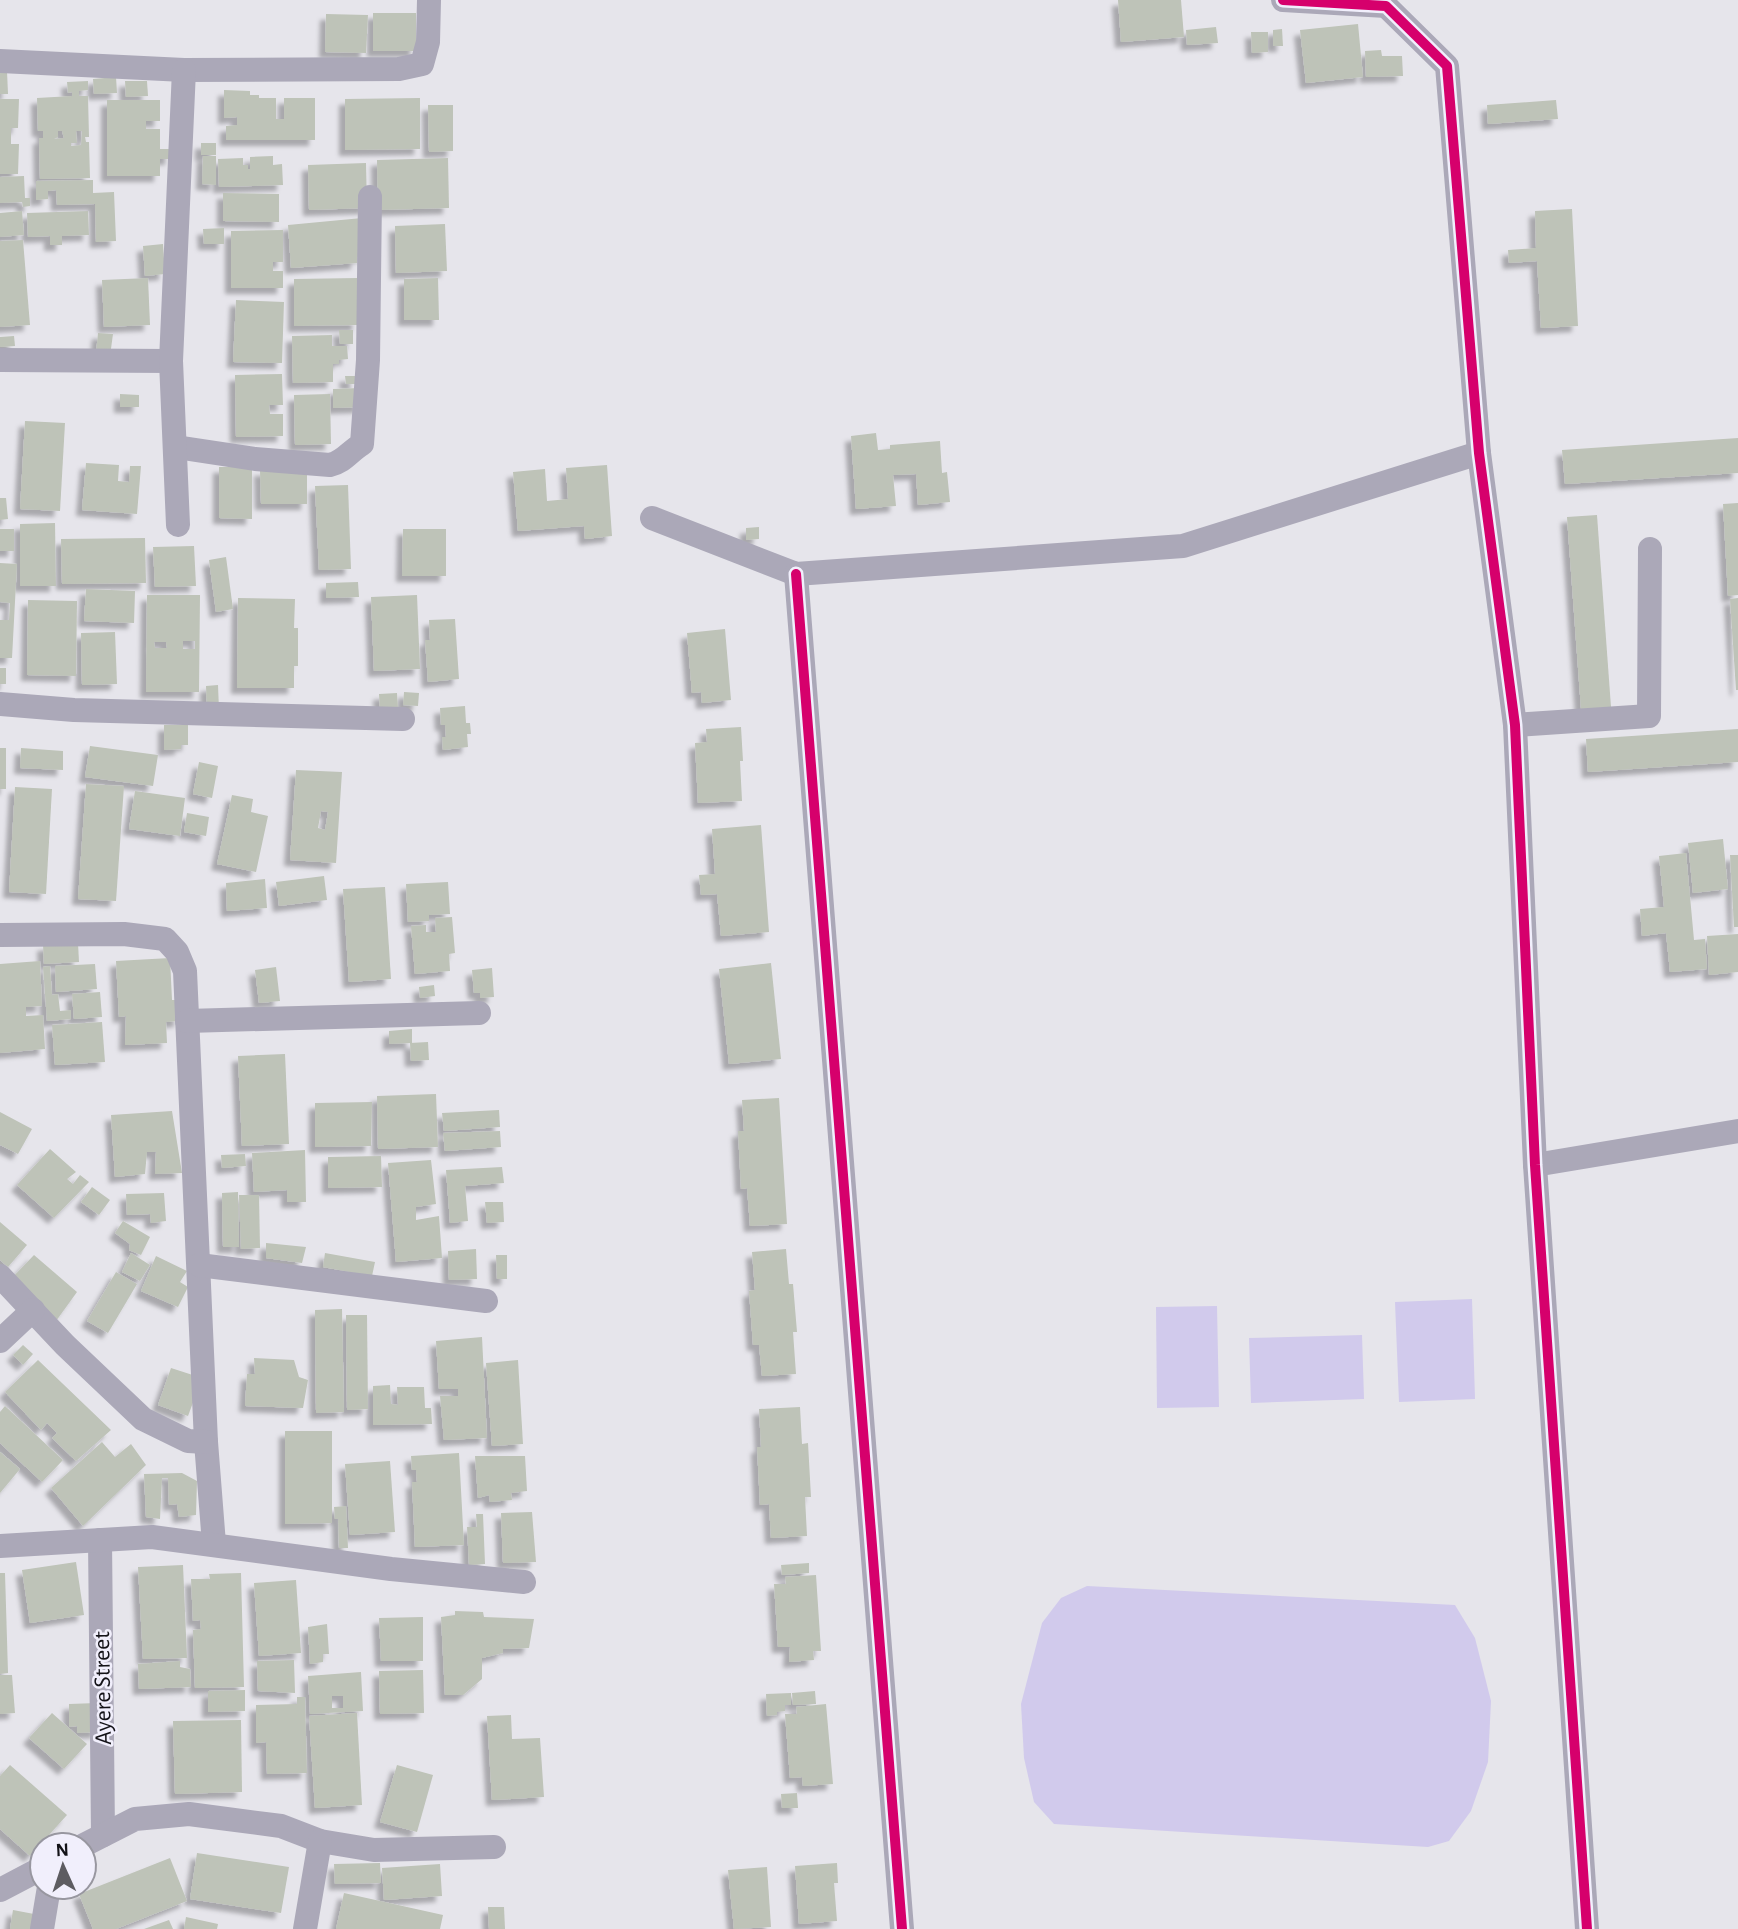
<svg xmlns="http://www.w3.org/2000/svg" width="1738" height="1929" font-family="'Alegreya Sans',sans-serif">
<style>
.pitch{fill:#d1caec}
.building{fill:#bec3b8;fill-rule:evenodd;filter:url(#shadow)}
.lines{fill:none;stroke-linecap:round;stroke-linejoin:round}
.minor{stroke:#aba8b8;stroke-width:24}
.cycleway-casing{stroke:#f1effc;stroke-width:15}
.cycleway{stroke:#d6006c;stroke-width:10}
.labels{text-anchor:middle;stroke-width:5;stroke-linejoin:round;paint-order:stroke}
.street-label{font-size:24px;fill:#131217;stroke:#f1effc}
</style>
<defs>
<filter id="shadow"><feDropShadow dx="-6" dy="6" stdDeviation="2" flood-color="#0004"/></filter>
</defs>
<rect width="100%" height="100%" fill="#e6e5eb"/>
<g class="pitch">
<polygon points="1472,1299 1475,1399 1399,1402 1395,1302"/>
<polygon points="1217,1306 1219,1407 1157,1408 1156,1307"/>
<polygon points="1362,1335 1364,1399 1251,1403 1249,1338"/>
<polygon points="1087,1586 1455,1605 1475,1638 1491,1701 1488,1762 1471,1811 1449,1841 1428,1847 1054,1824 1034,1802 1024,1758 1021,1704 1042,1623 1061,1598"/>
</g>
<g class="building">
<polygon points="1118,0 1181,0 1184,37 1121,42"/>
<rect x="373" y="13" width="43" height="38"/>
<polygon points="326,14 368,15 366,53 325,52"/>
<polygon points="1358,24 1363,77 1306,83 1300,30"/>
<polygon points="1216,27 1218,43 1187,45 1186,30"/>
<polygon points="1282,29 1283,46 1273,46 1273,30"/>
<polygon points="1251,32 1268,32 1268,52 1252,53"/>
<polygon points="1381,50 1382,56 1402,56 1403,76 1366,77 1365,51"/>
<polygon points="7,71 8,94 0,94 0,72"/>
<polygon points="116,77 117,93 94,94 93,79"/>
<path d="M 88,81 L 88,90 L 79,91 L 79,96 L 88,96 L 89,137 L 85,137 L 86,142 L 89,142 L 90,178 L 40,179 L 39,138 L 43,138 L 43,131 L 38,131 L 37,98 L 72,96 L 72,92 L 68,93 L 67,82 ZM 58,131 L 62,131 L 64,138 L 54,139 L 58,137 ZM 76,131 L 82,131 L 81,145 L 71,146 L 71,143 L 77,143 Z"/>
<polygon points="125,81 147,81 148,96 126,97"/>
<polygon points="224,90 250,91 250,95 259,95 259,98 276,98 276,119 284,119 284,98 315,98 315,140 226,140 226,126 237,125 237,117 224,118"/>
<polygon points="420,98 420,149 345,150 345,99"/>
<polygon points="0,99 19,99 18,128 11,128 11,144 19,144 18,174 0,174"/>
<polygon points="107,100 160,100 160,121 146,121 146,129 160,129 160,149 171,149 171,159 160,159 160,176 107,176"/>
<polygon points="1556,100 1558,119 1488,124 1487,105"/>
<polygon points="428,105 453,105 453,151 429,152"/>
<rect x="201" y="143" width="15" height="12"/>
<polygon points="203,156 216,156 216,185 202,184"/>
<polygon points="273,156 273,165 282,164 283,185 219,187 218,159 243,158 243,165 248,165 248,169 250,169 250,157"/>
<polygon points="448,158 449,208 378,210 377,160"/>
<polygon points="366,163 367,208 309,210 308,165"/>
<polygon points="24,176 25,198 30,198 30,206 23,207 22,202 0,203 0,177"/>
<polygon points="93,180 93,193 114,192 116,241 96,242 95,204 57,205 56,190 48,191 48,199 36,200 36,181"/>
<polygon points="223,193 279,194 279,222 223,221"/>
<polygon points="1572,209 1578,326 1541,328 1537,261 1509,263 1508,250 1536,248 1535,211"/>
<polygon points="22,211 24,235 0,237 0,213"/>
<polygon points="88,211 89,235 62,236 62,245 50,245 50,236 28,237 27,213"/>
<polygon points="362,218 364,257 357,257 357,263 291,268 288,225"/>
<polygon points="445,224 447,271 396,273 395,226"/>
<polygon points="224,228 224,244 204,244 203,229"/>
<polygon points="283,230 283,262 273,262 273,271 283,271 283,288 231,288 231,231"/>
<polygon points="23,240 30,325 0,327 0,241"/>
<polygon points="163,244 165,274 145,276 143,246"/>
<polygon points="148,278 150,325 104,327 102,280"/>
<polygon points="358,278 358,325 294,326 294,279"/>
<polygon points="438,278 439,320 404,320 404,279"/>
<polygon points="236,300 284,302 282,363 233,362"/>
<polygon points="339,330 353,330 353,344 340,344"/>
<polygon points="98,333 113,334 110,356 96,354"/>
<polygon points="332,335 332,346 347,346 348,359 339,360 339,364 333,364 333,382 293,383 292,336"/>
<polygon points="14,336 15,346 0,347 0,337"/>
<polygon points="282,374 283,405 269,405 270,414 283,414 283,436 236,437 235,375"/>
<polygon points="345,376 356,376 356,384 346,384"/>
<polygon points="360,388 361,407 333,408 333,389"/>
<polygon points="120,394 139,395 139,407 120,407"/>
<polygon points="330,394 331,444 295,445 294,395"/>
<polygon points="25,421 65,423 60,511 20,509"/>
<polygon points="876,433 878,450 890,449 890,445 940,441 942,473 947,472 950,502 918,505 916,474 893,475 896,506 856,509 851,436"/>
<polygon points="1738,438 1738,473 1565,484 1562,450"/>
<polygon points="86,463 119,465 118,481 129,482 130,466 141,466 137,514 82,510"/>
<polygon points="607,465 612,536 585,539 584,526 518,531 513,472 545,469 547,501 568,499 566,468"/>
<polygon points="219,467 252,467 252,519 219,518"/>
<polygon points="260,470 307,470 307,504 261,504"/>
<polygon points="348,485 351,569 319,570 315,486"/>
<polygon points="0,498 6,498 8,519 0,520"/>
<polygon points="1738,503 1738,595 1728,596 1723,504"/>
<polygon points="1597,515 1611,707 1581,709 1567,517"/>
<polygon points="55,523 56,586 20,586 20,524"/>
<polygon points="759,527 759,539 746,540 746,528"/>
<rect x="0" y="529" width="14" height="22"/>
<polygon points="403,529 446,529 446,576 402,576"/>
<polygon points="145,538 146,583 62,584 61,539"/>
<polygon points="194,546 196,586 155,587 153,547"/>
<polygon points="226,557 233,609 216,612 209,560"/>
<polygon points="0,563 17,564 12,658 0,658 0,620 9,620 10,603 0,602"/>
<polygon points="358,582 359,597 326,598 326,583"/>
<polygon points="86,589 135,591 134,623 84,621"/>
<path d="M 147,595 L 200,595 L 199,692 L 146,692 ZM 183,641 L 195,641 L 195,649 L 183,649 ZM 154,642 L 166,642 L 167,648 L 155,648 Z"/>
<polygon points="417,595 420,669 374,671 371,597"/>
<polygon points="238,598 295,599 294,628 298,628 298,666 294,666 294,688 237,688"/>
<polygon points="1738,598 1738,690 1736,690 1730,599"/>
<polygon points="28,600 77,601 76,676 27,675"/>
<polygon points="455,619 459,679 428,682 425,640 430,640 429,620"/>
<polygon points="725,629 731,700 702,703 701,692 692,693 687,633"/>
<polygon points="115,632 117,684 82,685 81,633"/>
<rect x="0" y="668" width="6" height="16"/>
<polygon points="218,685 219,710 207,710 206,686"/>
<polygon points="404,692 419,693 418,706 403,705"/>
<polygon points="397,693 398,708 380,709 379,694"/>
<polygon points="465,706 466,723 470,723 471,734 467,734 468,747 443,750 442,737 446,737 445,725 441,725 440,708"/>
<polygon points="164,725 188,725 188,745 181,745 181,749 164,750"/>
<polygon points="741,727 743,761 740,761 742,801 698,803 695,743 707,742 706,729"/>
<polygon points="1738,729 1738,762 1588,772 1586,739"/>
<polygon points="90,746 158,755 153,786 85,777"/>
<rect x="0" y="748" width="6" height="41"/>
<polygon points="21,748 63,751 63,770 20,768"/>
<polygon points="199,762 218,766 212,798 193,794"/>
<path d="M 296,770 L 342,772 L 336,863 L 290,860 ZM 321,811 L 328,812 L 325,830 L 318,828 Z"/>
<polygon points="86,784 124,786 116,901 78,899"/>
<polygon points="15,787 52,789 46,894 9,892"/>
<polygon points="135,791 185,798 180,836 129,829"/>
<polygon points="232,795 253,799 251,812 268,816 256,872 217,864"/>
<polygon points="187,813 209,817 206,836 184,832"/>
<polygon points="761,825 769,932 721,936 717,894 701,895 699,875 715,874 712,829"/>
<polygon points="1723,839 1728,889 1693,893 1688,843"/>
<polygon points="1686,853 1694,940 1705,939 1707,969 1670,972 1666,933 1642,936 1640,909 1664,907 1659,856"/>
<polygon points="1730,855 1738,855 1738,927 1734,927"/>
<polygon points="324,876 327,900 279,906 276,882"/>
<polygon points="265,879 267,908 227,911 226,883"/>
<polygon points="448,882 450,914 429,915 429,921 408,922 406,884"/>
<polygon points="385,887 391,979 349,982 343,889"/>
<polygon points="452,917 455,953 449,954 450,971 415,974 411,926 426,925 426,932 436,932 435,918"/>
<polygon points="1738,934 1738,972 1709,975 1707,936"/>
<polygon points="78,943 79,962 44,964 43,945"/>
<polygon points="170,958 172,1000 179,1000 180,1021 166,1022 167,1043 125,1045 126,1016 119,1017 116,961"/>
<polygon points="40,961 42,1006 26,1007 26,1016 43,1015 45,1049 0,1053 0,964"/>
<polygon points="771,963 781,1059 729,1064 719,969"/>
<polygon points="95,964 97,989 56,992 55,966"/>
<polygon points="50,966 52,995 58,994 60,1011 71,1010 71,1019 47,1021 43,967"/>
<polygon points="276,967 280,1001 259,1003 255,970"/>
<polygon points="492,968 494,997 480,998 480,993 474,993 472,970"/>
<polygon points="434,985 435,996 420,998 419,987"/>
<polygon points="100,992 102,1017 74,1019 72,994"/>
<polygon points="102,1022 105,1062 55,1065 52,1025"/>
<polygon points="412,1029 412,1043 389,1044 389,1031"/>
<polygon points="428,1042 429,1060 411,1061 410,1043"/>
<polygon points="285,1054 289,1144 242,1146 238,1056"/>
<polygon points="436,1094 438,1147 378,1149 377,1096"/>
<polygon points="779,1098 787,1224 750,1226 747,1188 741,1189 738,1131 744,1131 742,1100"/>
<polygon points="372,1102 371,1146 315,1147 315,1103"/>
<polygon points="499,1110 500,1127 444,1131 442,1113"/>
<polygon points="172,1111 182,1173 155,1174 156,1152 147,1152 145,1174 115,1177 111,1115"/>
<polygon points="0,1112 32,1129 18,1154 0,1145"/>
<polygon points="500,1131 501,1147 445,1151 443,1133"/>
<polygon points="50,1149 76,1172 67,1179 73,1184 80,1175 89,1182 54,1218 17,1185"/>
<polygon points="305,1150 306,1202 287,1202 287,1190 254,1192 252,1153"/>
<polygon points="245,1154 246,1166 222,1168 221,1155"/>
<polygon points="381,1156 382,1187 328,1188 328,1157"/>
<polygon points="431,1160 436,1204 416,1207 416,1220 439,1216 442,1258 396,1262 388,1163"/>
<polygon points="502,1167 504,1183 465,1186 468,1221 450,1223 446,1170"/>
<polygon points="92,1187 110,1200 99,1215 81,1202"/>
<polygon points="238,1192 239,1247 223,1247 222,1193"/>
<polygon points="164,1193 166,1221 151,1223 150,1214 127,1215 126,1194"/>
<polygon points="239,1195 259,1195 260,1248 241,1249"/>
<polygon points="485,1202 503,1202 504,1222 487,1223"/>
<polygon points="123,1221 150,1237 141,1255 129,1250 130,1244 115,1233"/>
<polygon points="0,1222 27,1245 8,1267 0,1260"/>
<polygon points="266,1243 306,1247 302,1263 266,1258"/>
<polygon points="476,1249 477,1279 449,1280 448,1251"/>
<polygon points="786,1249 789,1284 793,1284 797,1332 793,1332 796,1374 762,1376 759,1345 753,1345 749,1291 755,1290 752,1252"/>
<polygon points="131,1253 150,1265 140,1281 122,1272"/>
<polygon points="325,1253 375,1262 372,1276 323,1267"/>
<polygon points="34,1255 77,1292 56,1321 12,1278"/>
<polygon points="496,1255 507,1255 507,1279 497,1279"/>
<polygon points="156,1256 187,1271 180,1282 188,1287 178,1307 141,1291"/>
<polygon points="116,1272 137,1284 108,1333 87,1321"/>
<polygon points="342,1309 344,1412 316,1413 315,1310"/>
<polygon points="346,1315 367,1315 368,1409 347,1410"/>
<polygon points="482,1337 487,1438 444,1440 440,1396 458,1396 458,1389 439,1389 436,1341"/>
<polygon points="23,1345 33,1354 23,1365 13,1355"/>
<polygon points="254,1358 294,1360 299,1377 308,1380 303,1408 245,1406 247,1374 255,1374"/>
<polygon points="38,1360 111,1430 76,1461 52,1438 57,1433 47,1423 41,1430 5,1392"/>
<polygon points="518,1360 523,1444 492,1446 486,1363"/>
<polygon points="171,1368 202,1378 188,1416 158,1405"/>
<polygon points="390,1385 391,1404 398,1405 397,1387 424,1387 425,1408 431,1408 432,1424 373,1425 373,1386"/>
<polygon points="5,1406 63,1460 42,1482 0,1443 0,1412"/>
<polygon points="800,1407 802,1444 808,1443 811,1497 805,1497 807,1536 771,1538 769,1504 760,1505 757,1447 761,1447 759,1409"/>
<polygon points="285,1431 332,1431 332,1523 285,1524"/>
<polygon points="102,1442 115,1457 131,1444 146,1465 83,1526 51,1488"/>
<polygon points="0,1452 20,1469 0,1493"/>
<polygon points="459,1453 464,1545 415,1547 412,1482 417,1482 416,1470 412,1470 411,1456"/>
<polygon points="475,1456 525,1456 527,1491 511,1493 512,1500 490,1502 489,1495 478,1498"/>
<polygon points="390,1461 395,1532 350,1535 345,1464"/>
<polygon points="182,1473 197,1481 196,1515 179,1517 177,1504 169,1505 168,1478 162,1478 160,1519 146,1517 144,1474"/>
<polygon points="346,1506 348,1548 339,1548 338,1519 335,1519 334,1507"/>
<polygon points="532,1512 536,1562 503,1563 501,1513"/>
<polygon points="476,1514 483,1514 485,1564 469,1565 467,1527 477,1527"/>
<polygon points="76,1562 84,1615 30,1623 22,1570"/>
<polygon points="809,1563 809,1573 782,1575 781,1565"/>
<polygon points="183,1565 187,1658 143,1659 138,1567"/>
<polygon points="0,1573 5,1573 8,1673 0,1674"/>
<polygon points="241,1573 244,1687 195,1688 193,1630 201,1629 200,1620 193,1621 191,1579 210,1579 209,1574"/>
<polygon points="816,1575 821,1651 813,1651 814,1660 789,1662 790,1647 778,1647 774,1584 786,1584 785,1577"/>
<polygon points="296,1580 301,1653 259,1656 254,1583"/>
<polygon points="455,1611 483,1612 484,1617 534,1619 529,1648 503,1649 503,1653 482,1658 482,1679 463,1695 445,1695 441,1617 455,1615"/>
<polygon points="423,1617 423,1661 381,1661 379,1618"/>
<polygon points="327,1624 329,1654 323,1654 323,1662 310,1664 308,1627"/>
<polygon points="294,1660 295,1693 258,1691 257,1661"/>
<polygon points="180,1661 180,1667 190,1669 191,1687 139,1689 138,1664"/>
<polygon points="423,1670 424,1713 380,1714 379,1671"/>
<path d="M 361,1672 L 363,1711 L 310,1714 L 308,1676 ZM 332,1696 L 343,1696 L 343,1708 L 332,1708 Z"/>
<polygon points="0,1675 12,1675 15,1713 0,1714"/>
<polygon points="245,1690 245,1711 208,1712 208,1691"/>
<polygon points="815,1691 816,1704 793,1705 792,1693"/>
<polygon points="791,1693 791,1705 785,1705 785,1711 777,1712 777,1715 767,1716 766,1694"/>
<polygon points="297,1697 305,1697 307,1773 267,1774 266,1742 256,1743 256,1705 297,1704"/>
<polygon points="97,1703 98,1732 77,1733 77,1726 69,1727 69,1704"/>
<polygon points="826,1704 833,1784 803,1786 802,1777 790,1778 785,1714 797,1714 796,1707"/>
<polygon points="52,1713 87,1744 64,1769 29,1738"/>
<polygon points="357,1713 362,1805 315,1808 309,1716"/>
<polygon points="511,1715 512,1739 540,1738 544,1797 492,1800 487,1716"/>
<polygon points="241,1720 242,1792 175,1794 173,1721"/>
<polygon points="10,1765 67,1815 30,1856 0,1829 0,1776"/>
<polygon points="397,1765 433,1775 417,1832 380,1822"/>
<polygon points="797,1793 798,1808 782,1808 781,1794"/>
<polygon points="197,1853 289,1867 281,1913 190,1899"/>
<polygon points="170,1858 187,1901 116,1929 93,1929 79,1894"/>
<polygon points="380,1863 381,1883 335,1884 334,1864"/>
<polygon points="837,1863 838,1883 834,1883 837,1921 799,1924 795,1866"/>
<polygon points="440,1864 442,1896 384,1900 382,1868"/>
<polygon points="767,1867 771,1927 734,1929 728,1870"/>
<polygon points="344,1893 443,1915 440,1929 336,1929"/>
<polygon points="488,1907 504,1907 505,1929 489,1929"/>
<polygon points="13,1910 34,1914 31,1929 10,1929"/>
<polygon points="186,1917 218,1924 217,1929 184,1929"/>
<polygon points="169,1920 173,1929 144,1929"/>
</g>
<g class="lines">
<g class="minor">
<polyline points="1283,0 1386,6 1447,66 1479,453 1515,725 1535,1165 1587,1929"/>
<polyline points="0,61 184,70 399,69 422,64 428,42 429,0"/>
<polyline points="0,360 171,361"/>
<path d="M 176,447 L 255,459 L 330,465 C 344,462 350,451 362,444 L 368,360 L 370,197"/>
<polyline points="652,518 796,574 1183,546 1479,453"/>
<polyline points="178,525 171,361 184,70"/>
<polyline points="796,574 902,1929"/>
<polyline points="0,704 74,710 403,719"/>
<polyline points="1515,725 1649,716 1650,549"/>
<polyline points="0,935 124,934 165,939 177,952 185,971 206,1442 214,1544"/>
<polyline points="187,1021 479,1013"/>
<polyline points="1535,1165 1738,1131"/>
<polyline points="199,1265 486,1301"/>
<polyline points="0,1276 65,1345 143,1419 188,1441 206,1442"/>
<polyline points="0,1341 33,1310"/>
<polyline points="100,1540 103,1835"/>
<polyline points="0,1546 152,1537 391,1569 524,1582"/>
<polyline points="84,1845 135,1819 189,1814 281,1826 320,1841 374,1850 494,1847"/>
<polyline points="0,1890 42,1868"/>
<polyline points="42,1929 49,1887"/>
<polyline points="305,1929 320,1841"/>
</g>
<g class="cycleway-casing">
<g id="cycleway">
<polyline points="1283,0 1386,6 1447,66 1479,453 1515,725 1535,1165 1587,1929"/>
<polyline points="796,574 902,1929"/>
</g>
</g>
<use href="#cycleway" class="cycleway"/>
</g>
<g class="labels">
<g class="street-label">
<text transform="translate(102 1688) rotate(-91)" y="8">Ayere Street</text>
</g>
</g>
<g transform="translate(63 1866) rotate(357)"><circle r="33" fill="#f1effc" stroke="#9897a0" stroke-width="2"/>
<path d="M0-5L12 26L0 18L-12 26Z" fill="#5d5c61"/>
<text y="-10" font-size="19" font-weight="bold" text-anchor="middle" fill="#131217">N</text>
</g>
</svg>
